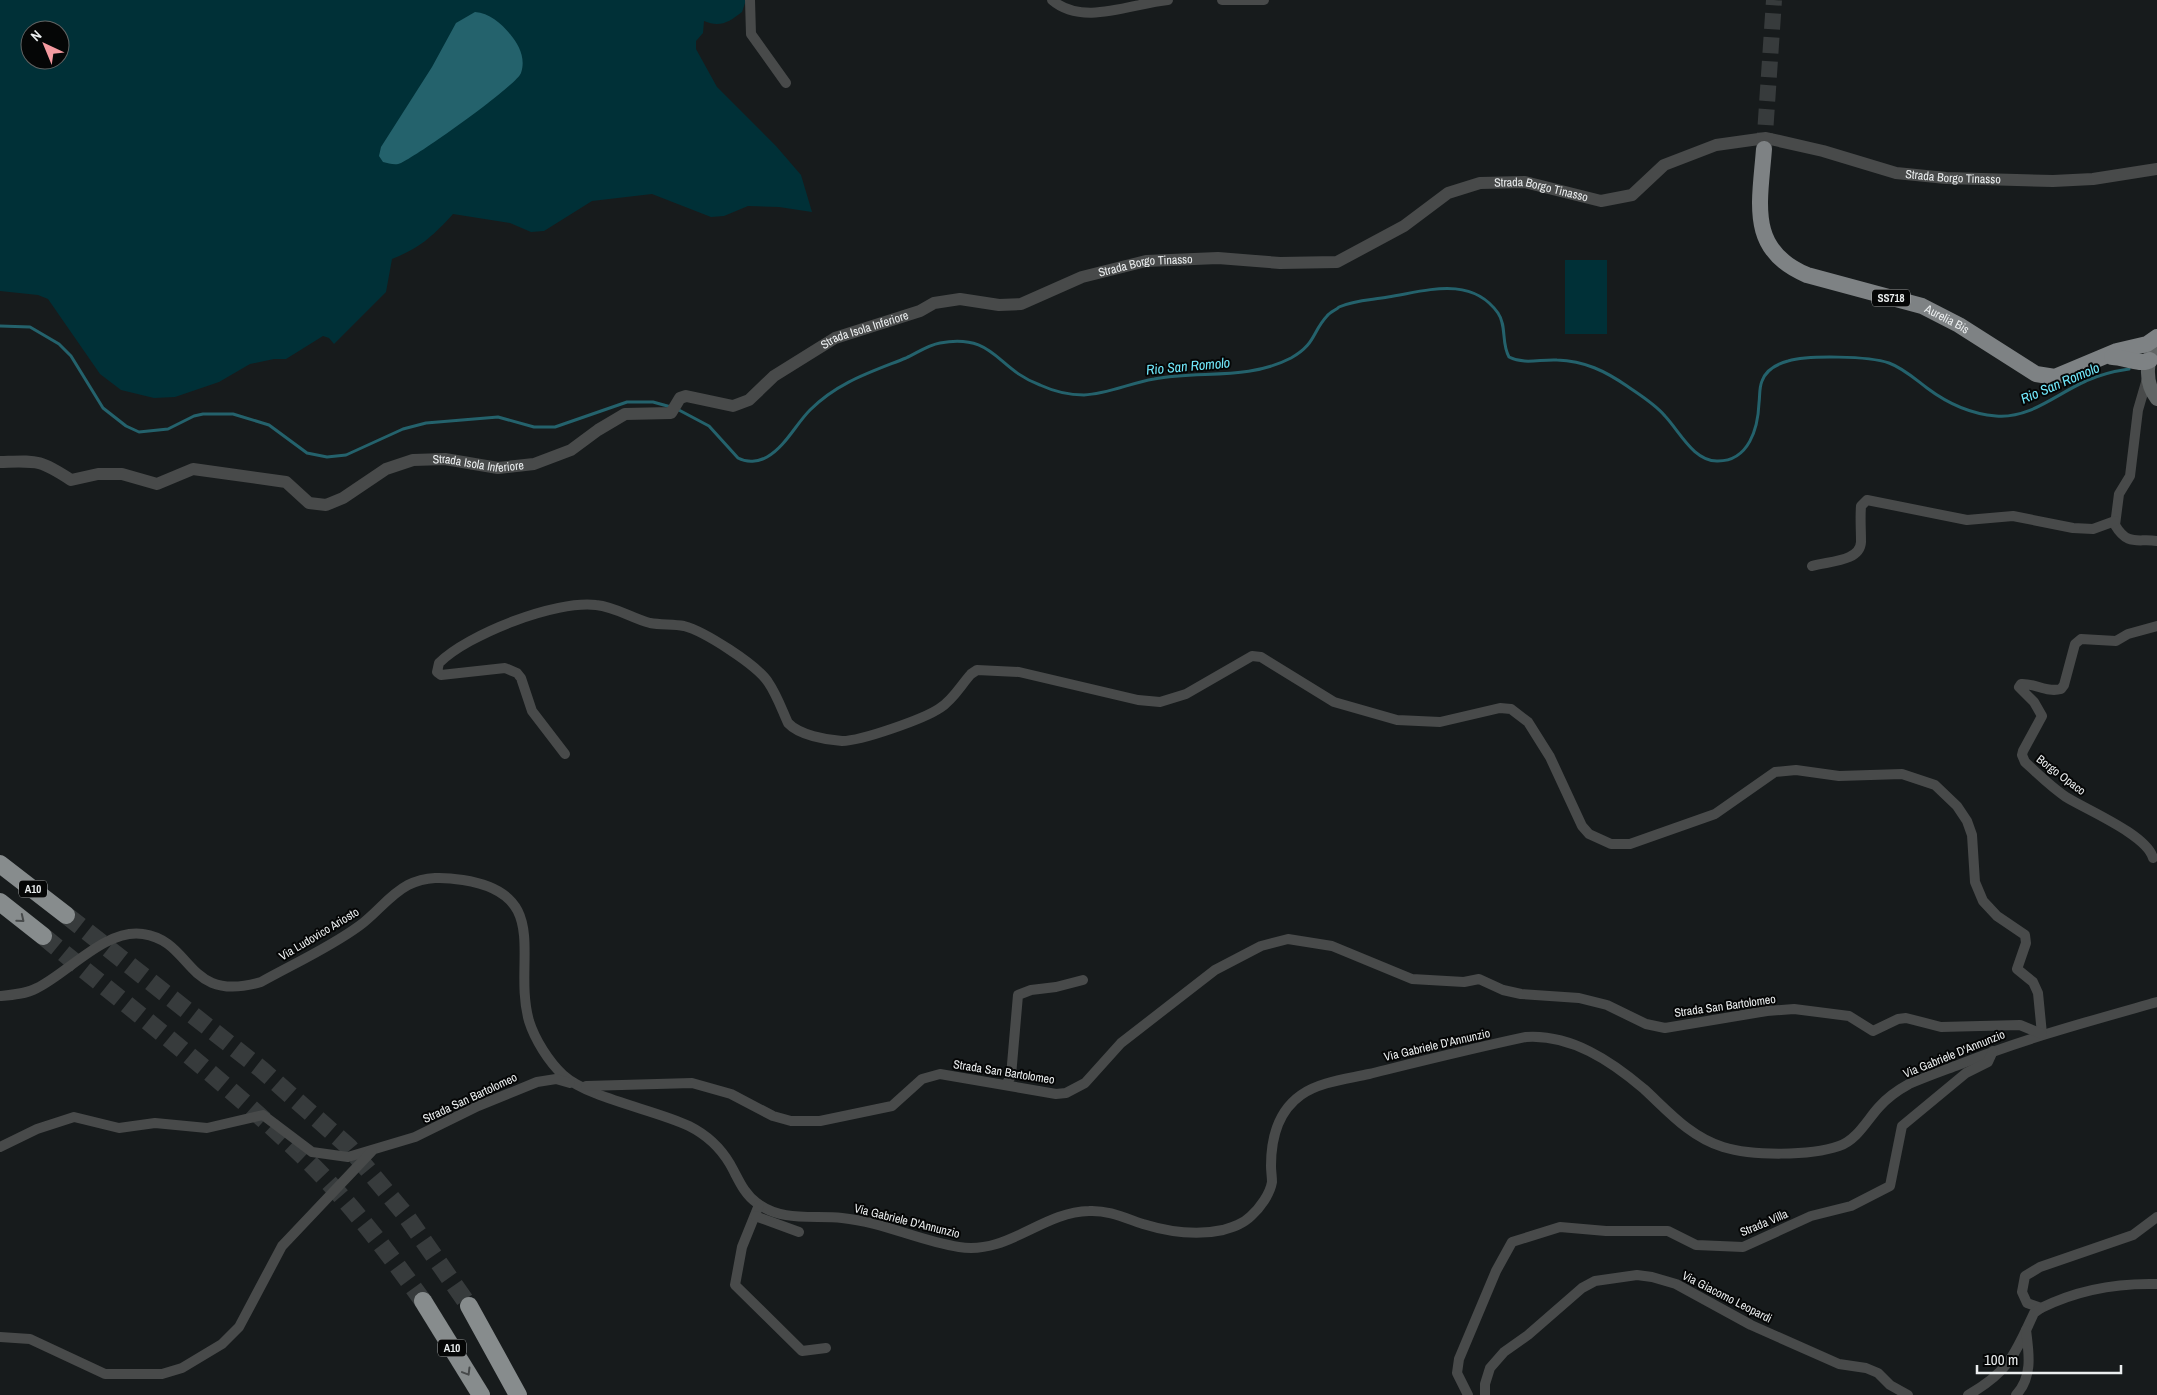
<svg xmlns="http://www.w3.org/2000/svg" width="2157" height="1395" font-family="'Archivo Narrow',sans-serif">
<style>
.green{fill:#003037;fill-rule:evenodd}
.water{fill:#24626c}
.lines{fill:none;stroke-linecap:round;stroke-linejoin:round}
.stream{stroke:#24626c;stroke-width:3}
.trunk-tunnel{stroke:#373b3c;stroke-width:16;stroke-dasharray:16 8;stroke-linecap:butt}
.motorway-tunnel{stroke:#373b3c;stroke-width:18;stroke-dasharray:18 9;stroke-linecap:butt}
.minor{stroke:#484a4a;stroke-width:10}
.tertiary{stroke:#484a4a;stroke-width:12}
.secondary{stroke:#616565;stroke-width:14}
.trunk{stroke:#7e8284;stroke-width:16}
.motorway{stroke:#878c8d;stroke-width:18}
.oneway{stroke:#46494a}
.labels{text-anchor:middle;stroke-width:4;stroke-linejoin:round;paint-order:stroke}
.shield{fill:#050606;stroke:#a6a8a9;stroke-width:1}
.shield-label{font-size:11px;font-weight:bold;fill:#ebeeef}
.street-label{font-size:12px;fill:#ebeeef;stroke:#050606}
.water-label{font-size:14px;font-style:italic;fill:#72eafd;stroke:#050606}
</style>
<rect width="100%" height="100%" fill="#171b1c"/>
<g class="green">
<path d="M 0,0 L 746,0 L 742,12 C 729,22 720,28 704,21 L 703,33 L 696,41 L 696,49 L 717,87 L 776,146 L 801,175 L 812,212 L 779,207 L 748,206 L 724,216 L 711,217 L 652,194 L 592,201 L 544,231 L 531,232 L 510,223 L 453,214 C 433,236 420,248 392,259 L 386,292 L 334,344 L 329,338 L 323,336 L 286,359 L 274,359 L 250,364 L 219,382 L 175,397 L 154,398 L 121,390 L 100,374 L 48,299 L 38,295 L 0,291 ZM 30,30 L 60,30 L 60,60 L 30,60 Z"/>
<rect x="1565" y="260" width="42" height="74"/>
</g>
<path class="water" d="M 475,12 C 489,13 501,23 510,34 C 519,45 526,58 521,73 C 516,86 419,155 401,163 C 395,166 389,163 383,162 L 379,156 L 381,147 L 432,67 L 456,23 Z"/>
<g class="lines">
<g class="stream">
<polyline points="0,326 30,327 59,344 71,356 103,408 126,426 139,432 168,429 194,416 203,414 233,414 269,425 307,453 327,457 346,455 403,429 426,423 498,417 534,427 555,427 627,402 653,402 671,407"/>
<path d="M 677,409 L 709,426 L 738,458 C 747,463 758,462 767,457 C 785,447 796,424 810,410 C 838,382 871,372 906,358 C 917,353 928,345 940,343 C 995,333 996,369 1040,385 C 1053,391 1069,395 1084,395 C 1108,394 1130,383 1154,379 C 1200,370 1247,381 1291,358 C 1316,344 1312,332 1327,316 C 1330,312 1336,310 1339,307 C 1354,300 1372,300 1388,297 C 1426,291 1471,275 1498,313 C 1507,326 1501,343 1509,357 C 1525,365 1540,359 1557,360 C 1585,361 1605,371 1627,386 C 1640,395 1655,404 1665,416 C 1680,432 1694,462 1718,461 C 1749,461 1758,428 1759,403 C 1760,396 1759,388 1762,381 C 1766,370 1777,364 1788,361 C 1808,355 1869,356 1889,363 C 1903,368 1915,379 1927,388 C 1947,403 1971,414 1996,416 C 2030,419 2056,394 2086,381 C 2099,375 2115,371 2129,369"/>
</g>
<polyline class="trunk-tunnel" points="1764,149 1774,0"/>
<g class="motorway-tunnel">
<polyline points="66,915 261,1069 349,1147 404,1213 469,1306"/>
<path d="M 43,936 C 131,1009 223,1079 305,1158 C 350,1202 387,1251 423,1301"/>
</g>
<g class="minor">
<polyline points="750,0 751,34 786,83"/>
<path d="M 1052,0 C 1083,27 1133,3 1168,0"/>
<polyline points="1222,0 1264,0"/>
<path d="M 2147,379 L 2138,410 L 2130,476 L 2119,494 L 2115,525 C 2128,547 2138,538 2157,541"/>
<path d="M 1812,566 C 1828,561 1860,562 1861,542 C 1861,529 1860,518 1861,506 L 1867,500 L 1967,520 L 2013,516 L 2073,528 L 2093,529 L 2115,521"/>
<path d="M 565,754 L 532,711 L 521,678 L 517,673 L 505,668 L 441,675 L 437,672 L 439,663 C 468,634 556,600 596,605 C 616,607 631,618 650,623 C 661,625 673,624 684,626 C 704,631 757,665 768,682 C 777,695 782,710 788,723 C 799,735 826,740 842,741 C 861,741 924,719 940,708 C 953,700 961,685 971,674 L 977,670 L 1019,672 L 1138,700 L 1160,702 L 1186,694 L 1252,656 L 1261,657 L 1334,702 L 1397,720 L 1440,722 L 1500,708 L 1511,709 L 1528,722 L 1550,757 L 1582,826 L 1589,834 L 1611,844 L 1630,844 L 1715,814 L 1775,772 L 1796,770 L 1839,776 L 1902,774 L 1935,785 L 1957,806 L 1967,821 L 1972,835 L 1975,882 L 1983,901 L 1997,916 L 2025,935 L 2026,943 L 2017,969 L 2033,982 L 2038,993 L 2042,1034"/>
<path d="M 2153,858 C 2147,835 2087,810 2066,797 C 2051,787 2038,774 2025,762 L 2022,755 L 2023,751 L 2042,716 L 2034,702 L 2019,687 L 2021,684 C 2035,683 2047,693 2061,689 L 2064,685 L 2075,644 L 2081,639 L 2116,641 L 2128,634 L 2157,626"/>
<path d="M 0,996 C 12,995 26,994 37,988 C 68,973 106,928 143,934 C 194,941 185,1004 261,982 C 293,964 329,948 359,926 C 376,914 389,895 408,885 C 426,876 444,877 463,880 C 554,894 512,960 529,1021 C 535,1040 549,1062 563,1075 C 588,1098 656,1110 689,1126 C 707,1135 720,1147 730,1164 C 738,1178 743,1193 757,1203 C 782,1222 813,1215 842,1218 C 883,1222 919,1241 959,1247 C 1008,1255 1042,1212 1089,1211 C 1108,1210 1125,1218 1143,1224 C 1169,1232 1196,1236 1223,1230 C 1233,1227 1243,1224 1251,1216 C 1260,1208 1270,1194 1272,1182 C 1272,1177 1271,1171 1271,1166 C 1271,1139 1277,1112 1301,1095 C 1319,1082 1347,1079 1369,1074 C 1422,1061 1474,1048 1526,1037 C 1571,1034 1611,1061 1644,1089 C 1668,1111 1690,1137 1723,1147 C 1752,1156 1810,1156 1839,1146 C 1857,1140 1867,1120 1879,1107 C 1887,1098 1898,1090 1909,1084 C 1925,1077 1942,1071 1958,1065 C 2023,1039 2090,1021 2157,1002"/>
<polyline points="1006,1085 1011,1076 1018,995 1031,990 1056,987 1083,980"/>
<polyline points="586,1086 692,1083 731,1094 773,1116 791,1121 820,1121 892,1106 922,1079 940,1074 1056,1094 1066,1093 1085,1083 1121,1043 1215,970 1261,946 1288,939 1332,946 1412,979 1464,982 1479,979 1503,990 1521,994 1579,998 1607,1005 1646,1024 1665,1028 1767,1011 1794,1009 1849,1016 1873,1031 1898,1019 1906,1018 1941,1027 2020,1025 2042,1034"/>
<polyline points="0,1147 37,1129 74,1117 119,1128 155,1123 207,1128 263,1115 312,1152 348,1157 415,1137 478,1106 537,1082 556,1079 570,1083"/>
<polyline points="759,1205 742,1247 735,1285 802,1351 826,1348"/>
<polyline points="755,1216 799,1232"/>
<path d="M 2157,1217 L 2133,1235 L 2040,1267 L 2025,1276 L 2022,1292 L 2027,1303 L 2041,1308 C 2077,1290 2118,1283 2157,1284"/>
<polyline points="0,1337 30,1339 105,1374 162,1374 182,1368 222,1344 239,1327 282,1246 372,1151"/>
<polyline points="1468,1395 1457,1373 1459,1359 1496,1271 1512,1242 1560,1227 1606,1231 1668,1231 1696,1245 1743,1247 1811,1216 1851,1206 1890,1186 1902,1126 1966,1073 1988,1062 1993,1051"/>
<polyline points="1485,1395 1485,1384 1490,1368 1504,1352 1528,1335 1582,1288 1595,1281 1637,1275 1652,1277 1676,1284 1751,1325 1839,1364 1866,1368 1878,1373 1890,1385 1908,1395"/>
<path d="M 1968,1395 C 2009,1372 2015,1354 2034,1313 L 2041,1308"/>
<path d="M 2016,1395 C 2033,1377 2029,1353 2026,1330"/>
</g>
<path class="tertiary" id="s1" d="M 0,462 C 37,461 39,459 71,480 L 98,474 L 122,474 L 157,484 L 193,469 L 286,482 L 309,503 L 326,505 L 343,498 L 386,469 L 413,460 L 445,459 L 498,468 L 534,464 L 571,450 L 598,430 L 625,414 L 671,413 L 680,398 L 686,396 L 733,406 L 749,400 L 774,376 L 835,338 L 920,311 L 934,303 L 960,299 L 999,305 L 1021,304 L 1082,277 L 1146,261 L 1218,258 L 1280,263 L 1337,262 L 1404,226 L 1448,193 L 1480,183 L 1525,182 L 1601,201 L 1632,195 L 1664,165 L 1716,145 L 1766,138 L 1823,151 L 1896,173 L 1946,178 L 2053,181 L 2093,179 L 2157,169"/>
<path class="secondary" d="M 2157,339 C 2147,358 2143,381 2157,399"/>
<g class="trunk">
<path id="s2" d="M 1764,149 C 1760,203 1747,250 1807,275 L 1922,306 L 1959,325 L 2036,374 L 2055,377 L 2117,351 L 2147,344 L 2157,337"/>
<path d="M 2112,357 C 2124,357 2141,366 2150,360"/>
</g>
<g class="motorway">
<polyline points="0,864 66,915"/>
<polyline points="0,902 43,936"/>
<polyline points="423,1301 481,1395"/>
<polyline points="469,1306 518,1395"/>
</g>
</g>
<defs><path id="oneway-chevron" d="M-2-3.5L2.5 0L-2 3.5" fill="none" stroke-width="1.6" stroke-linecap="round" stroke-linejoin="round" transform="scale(1.25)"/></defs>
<g class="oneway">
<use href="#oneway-chevron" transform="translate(21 919) rotate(39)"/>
<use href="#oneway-chevron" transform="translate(467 1372) rotate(59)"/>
</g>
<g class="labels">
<g class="shield">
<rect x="1872" y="289.5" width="38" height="17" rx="4"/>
<rect x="19" y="880.5" width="28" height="17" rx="4"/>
<rect x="438" y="1339.5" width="28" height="17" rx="4"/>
</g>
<g class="shield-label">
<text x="1891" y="302">SS718</text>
<text x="33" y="893">A10</text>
<text x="452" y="1352">A10</text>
</g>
<g class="street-label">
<text dy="4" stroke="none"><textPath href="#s1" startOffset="2090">Strada Borgo Tinasso</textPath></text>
<text dy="4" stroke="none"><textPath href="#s1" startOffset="1655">Strada Borgo Tinasso</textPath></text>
<text dy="4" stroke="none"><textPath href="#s1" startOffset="1236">Strada Borgo Tinasso</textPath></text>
<text dy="4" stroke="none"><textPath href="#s2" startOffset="294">Aurelia Bis</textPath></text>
<text dy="4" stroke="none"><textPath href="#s1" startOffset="942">Strada Isola Inferiore</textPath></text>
<text dy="4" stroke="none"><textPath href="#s1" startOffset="509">Strada Isola Inferiore</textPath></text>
<text transform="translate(2061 775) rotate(37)" y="4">Borgo Opaco</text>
<text transform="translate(319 934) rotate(-31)" y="4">Via Ludovico Ariosto</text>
<text transform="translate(1725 1006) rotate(-8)" y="4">Strada San Bartolomeo</text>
<text transform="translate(1437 1045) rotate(-13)" y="4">Via Gabriele D'Annunzio</text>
<text transform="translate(1954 1054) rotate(-22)" y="4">Via Gabriele D'Annunzio</text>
<text transform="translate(1004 1072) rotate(9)" y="4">Strada San Bartolomeo</text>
<text transform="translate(470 1098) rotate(-25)" y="4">Strada San Bartolomeo</text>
<text transform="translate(907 1221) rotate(14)" y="4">Via Gabriele D'Annunzio</text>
<text transform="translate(1764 1223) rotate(-23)" y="4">Strada Villa</text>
<text transform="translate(1727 1297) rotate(27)" y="4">Via Giacomo Leopardi</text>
</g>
<g class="water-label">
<text transform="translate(1188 366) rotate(-5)" y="5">Rio San Romolo</text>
<text transform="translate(2060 383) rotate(-23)" y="5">Rio San Romolo</text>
</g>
</g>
<g transform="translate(45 45) rotate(316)"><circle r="24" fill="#050606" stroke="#616363"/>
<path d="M0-4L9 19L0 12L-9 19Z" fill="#f49aa0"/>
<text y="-8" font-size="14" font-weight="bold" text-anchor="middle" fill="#ebeeef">N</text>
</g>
<path d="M1977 1365v8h144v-8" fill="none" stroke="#ebeeef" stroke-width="2.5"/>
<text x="1984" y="1365" font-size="15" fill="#ebeeef" stroke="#050606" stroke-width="4" paint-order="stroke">100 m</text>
</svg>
